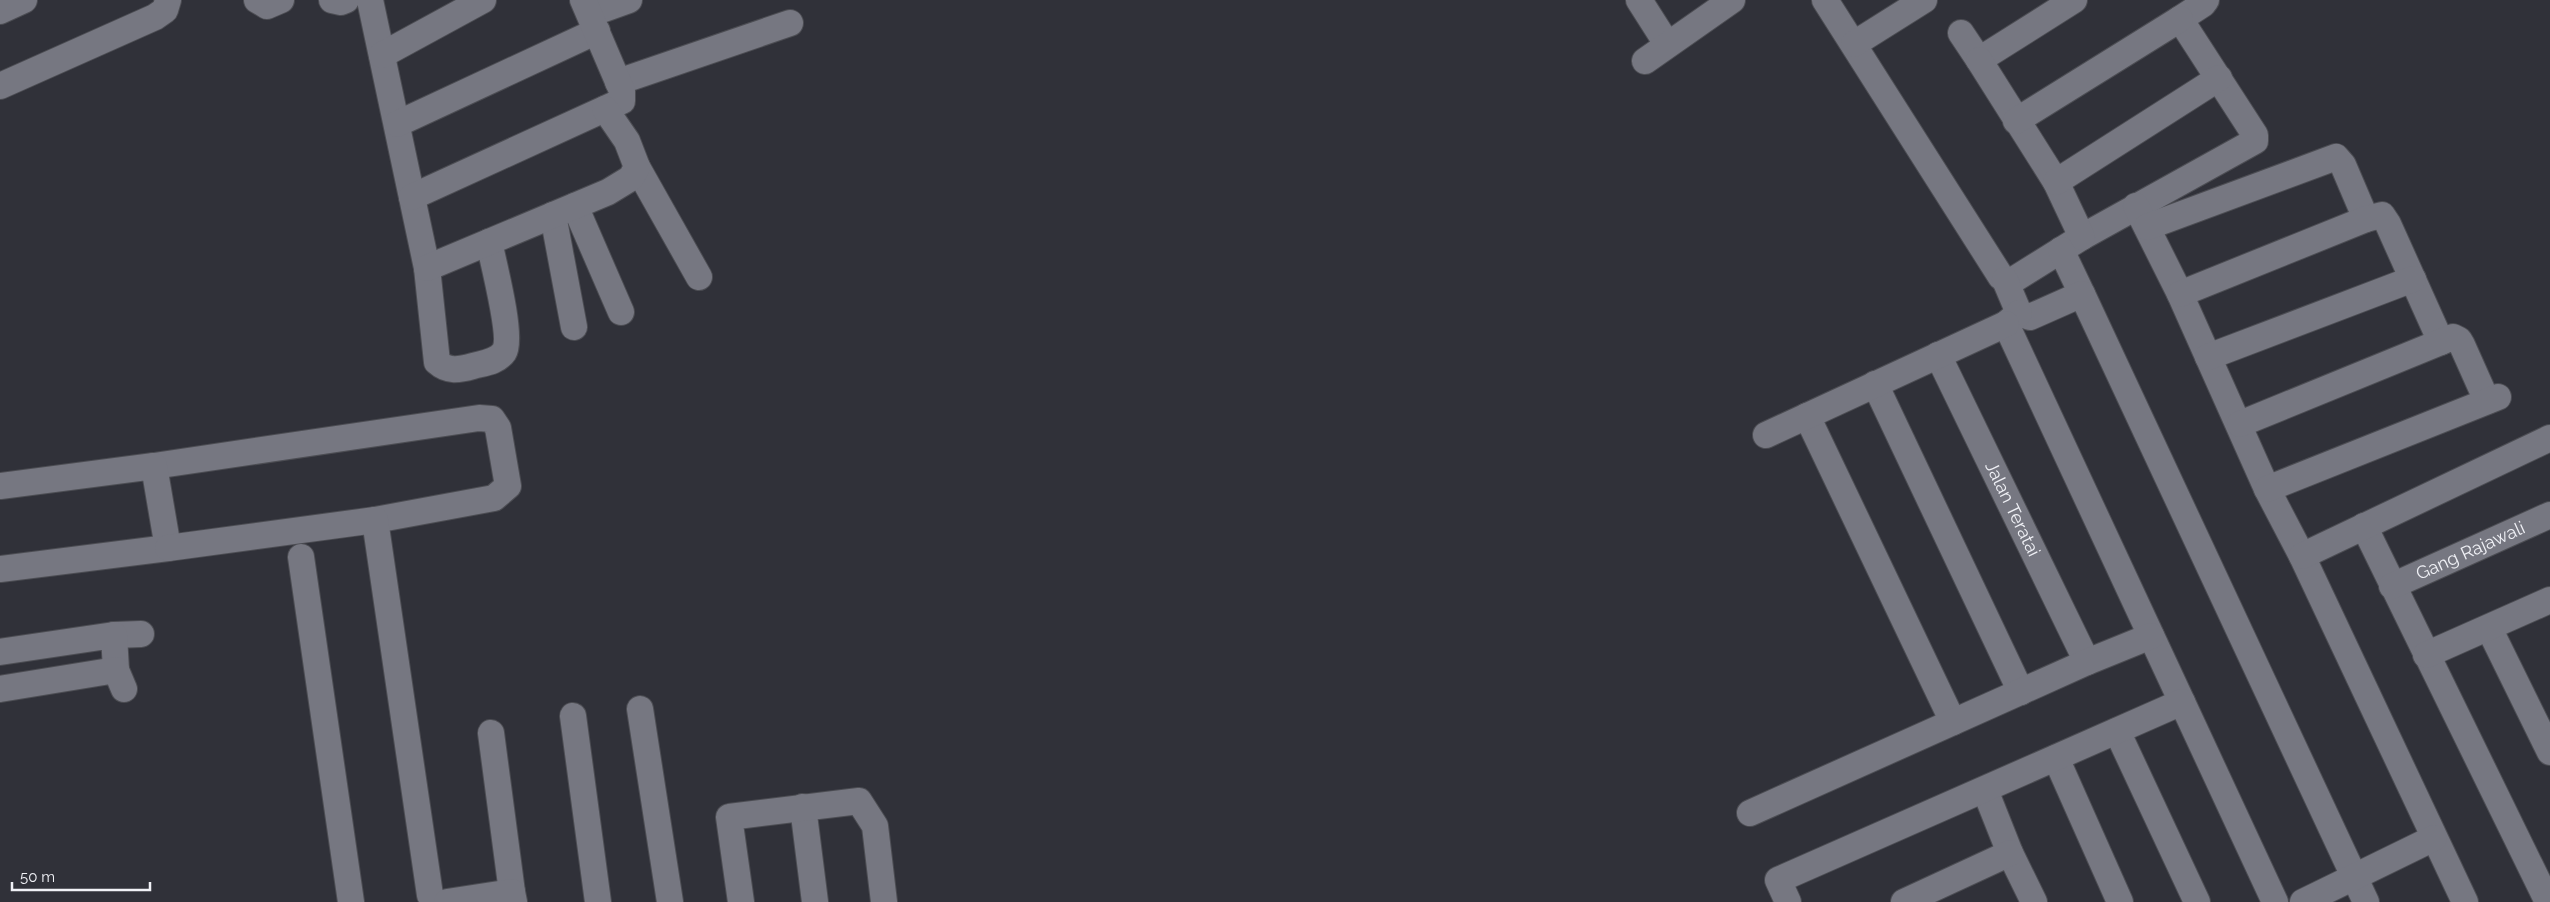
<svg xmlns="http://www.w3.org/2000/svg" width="2550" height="902" font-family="Raleway,sans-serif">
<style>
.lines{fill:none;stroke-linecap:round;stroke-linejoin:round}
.minor-casing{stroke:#4c4d53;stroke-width:28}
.minor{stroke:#767781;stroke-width:26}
.labels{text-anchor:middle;stroke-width:4.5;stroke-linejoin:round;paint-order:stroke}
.street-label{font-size:18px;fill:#f0f1f6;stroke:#303139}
</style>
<rect width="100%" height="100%" fill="#303139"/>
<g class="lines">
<g class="minor-casing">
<g id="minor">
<polyline points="257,0 267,6 281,0"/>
<polyline points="332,0 341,2 346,0"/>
<path d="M 370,0 L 427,268 L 437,362 C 448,372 459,370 473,366 C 484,363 497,362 504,352 C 513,338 493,261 489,242"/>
<polyline points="1639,0 1667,44"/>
<polyline points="1825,0 2001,277 2010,282 2082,237 2255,141 2255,135 2180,19 2203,4 2206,0"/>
<polyline points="0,11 24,0"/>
<polyline points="590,14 629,0"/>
<polyline points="1961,33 1979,60 2074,0"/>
<polyline points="1854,44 1924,0"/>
<polyline points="382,55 483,0"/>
<polyline points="1979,60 2056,182 2082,237"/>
<polyline points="1645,61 1732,0"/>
<polyline points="618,82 790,23"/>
<polyline points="0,86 155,17 165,10 168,0"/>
<polyline points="2016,121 2180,19"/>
<polyline points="397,124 597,31"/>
<polyline points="637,167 699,277"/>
<polyline points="2056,182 2219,78"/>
<polyline points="412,197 622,101 622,91 583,0"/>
<polyline points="575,206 621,312"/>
<polyline points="2136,206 2180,294 2267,489 2302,556 2465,902"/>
<polyline points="553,215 574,327"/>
<polyline points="2147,227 2336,157 2343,165 2366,219"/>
<polyline points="2061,250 2082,294"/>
<polyline points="427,268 608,192 631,178 637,167 627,141 605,109"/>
<polyline points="2005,280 2019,313 2030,317 2082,294 2366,902"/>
<polyline points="2180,294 2366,219 2382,215 2388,224 2441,342"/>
<polyline points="2019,313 2006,324 2182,702"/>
<path id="s1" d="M 1938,355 L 2087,662"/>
<polyline points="2208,357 2413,279"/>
<polyline points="1875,384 2021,692"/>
<polyline points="1807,416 1953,722"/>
<polyline points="2240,424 2453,337 2459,340 2462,345 2487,401"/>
<polyline points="1766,435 2006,324"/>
<polyline points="154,466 479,418 492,419 498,428 508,486 494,498 375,520"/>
<polyline points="0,486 154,466 168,548 0,569"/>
<polyline points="2267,489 2498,397"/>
<polyline points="2364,526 2548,902"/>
<polyline points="168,548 375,520 430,895 436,902"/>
<polyline points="2302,556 2550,438"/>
<polyline points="301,557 351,902"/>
<path id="s2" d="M 2392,586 L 2550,515"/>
<polyline points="2489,628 2550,752"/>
<polyline points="114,635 141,634"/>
<polyline points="0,652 114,635 116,670"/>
<polyline points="2426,655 2550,600"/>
<polyline points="0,689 116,670 124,689"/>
<polyline points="640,709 670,902"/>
<polyline points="573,716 598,902"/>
<polyline points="2117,731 2197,902"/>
<polyline points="491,733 512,892"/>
<polyline points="2056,758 2120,902"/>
<polyline points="1985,790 2010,853 2034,902"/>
<polyline points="803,807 815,902"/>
<polyline points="1750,813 2087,662 2151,636"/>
<polyline points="447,902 512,892 514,902"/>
<polyline points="741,902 729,817 859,801 875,826 884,902"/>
<polyline points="1788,902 1778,880 2182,702 2275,902"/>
<polyline points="1904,902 2010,853"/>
<polyline points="2303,902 2434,838"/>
</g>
</g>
<use href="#minor" class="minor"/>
</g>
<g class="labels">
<g class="street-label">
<text dy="6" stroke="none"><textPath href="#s1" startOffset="171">Jalan Teratai</textPath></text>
<text dy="6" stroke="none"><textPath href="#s2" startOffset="86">Gang Rajawali</textPath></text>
</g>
</g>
<path d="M12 882v8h138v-8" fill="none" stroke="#f0f1f6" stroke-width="2.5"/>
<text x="20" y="882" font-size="15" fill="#f0f1f6" stroke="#303139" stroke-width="4" paint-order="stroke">50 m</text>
</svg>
